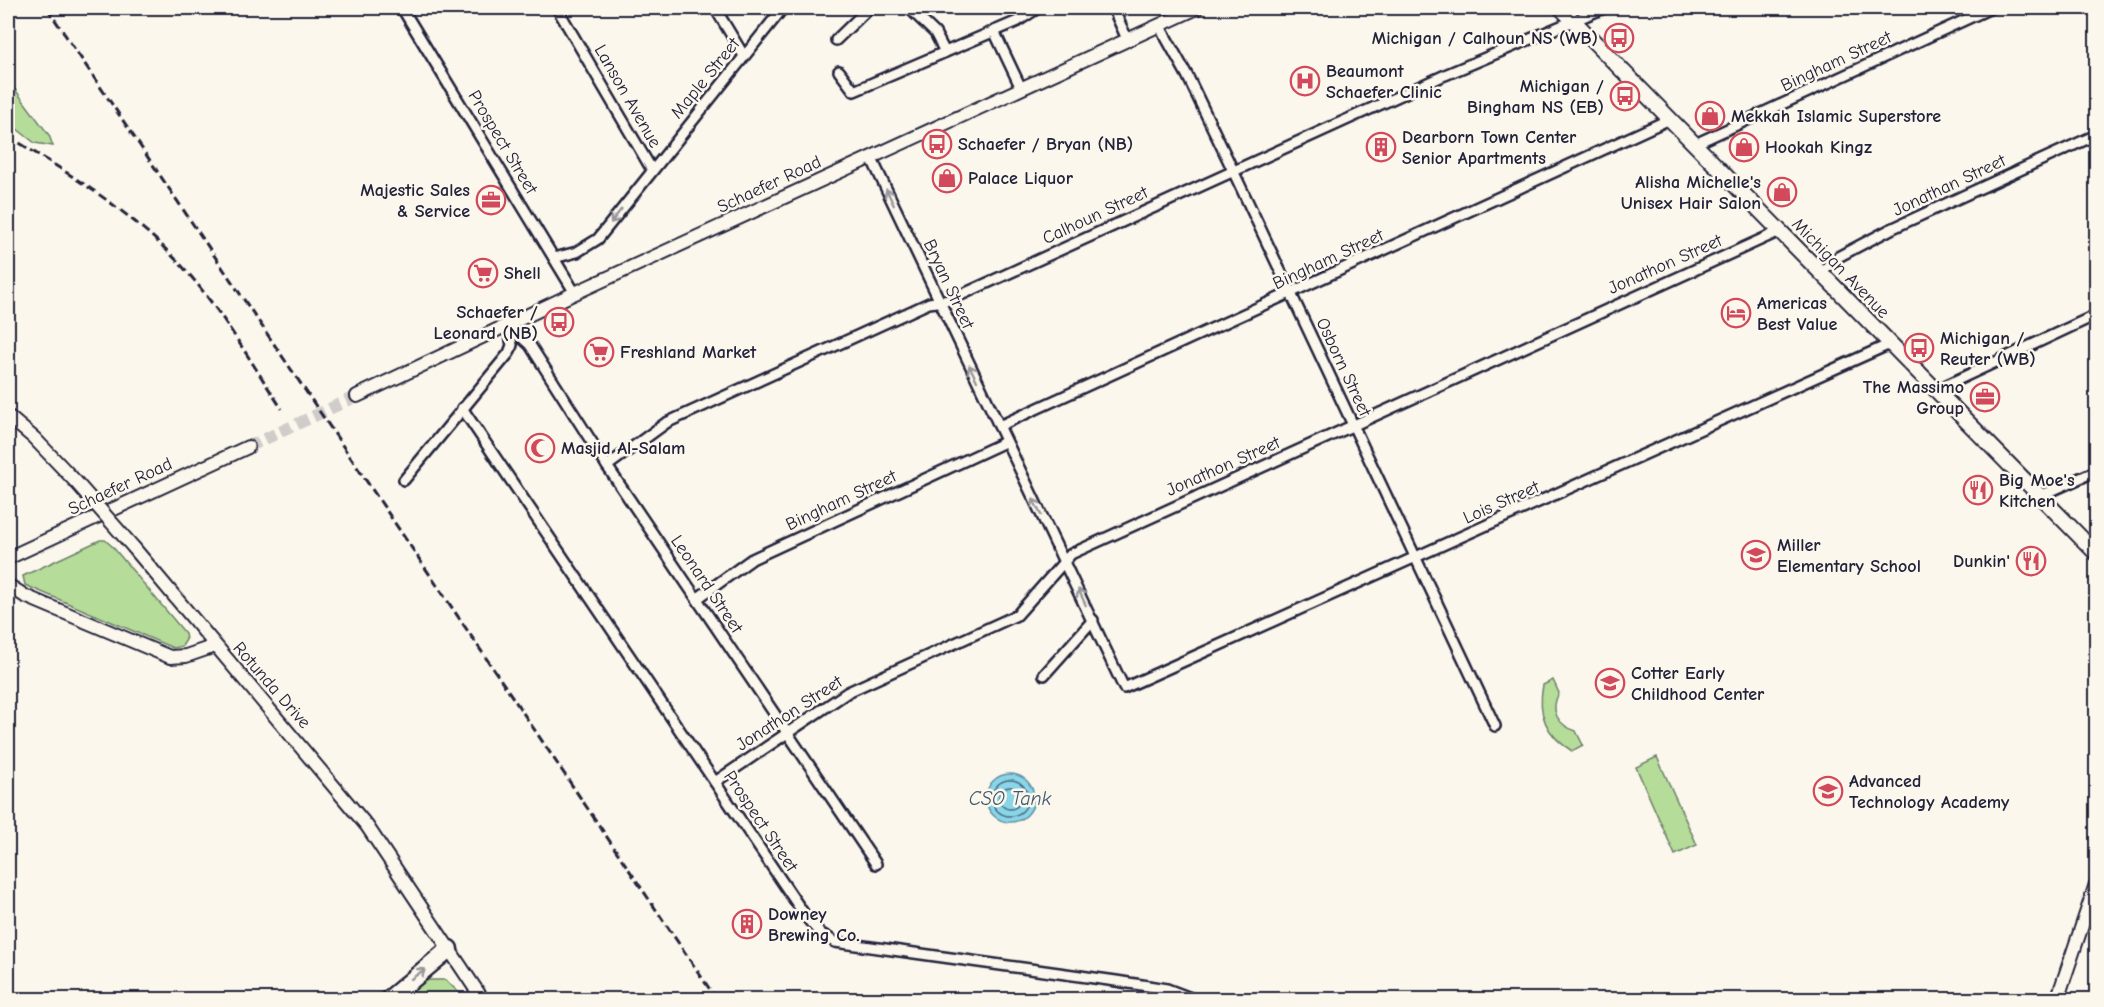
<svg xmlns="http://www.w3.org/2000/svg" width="2104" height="1007" font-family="'Comic Neue',sans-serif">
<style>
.green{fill:#b5dc98;stroke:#6c7f6a;stroke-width:1.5}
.water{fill:#89d6e8;stroke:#608ea3;stroke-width:1.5}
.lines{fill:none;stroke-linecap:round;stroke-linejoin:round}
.shore{stroke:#4b6a80;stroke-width:1.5}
.secondary-tunnel{stroke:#d0ccc9;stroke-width:12;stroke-dasharray:12 6;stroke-linecap:butt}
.minor-casing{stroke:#22223b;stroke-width:14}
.secondary-casing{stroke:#22223b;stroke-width:16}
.primary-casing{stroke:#22223b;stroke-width:18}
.motorway-casing{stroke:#22223b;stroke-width:21}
.minor{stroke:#fbf7ec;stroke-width:9}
.secondary{stroke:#fbf7ec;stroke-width:12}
.primary{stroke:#fbf7ec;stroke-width:14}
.motorway{stroke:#fbf7ec;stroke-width:16}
.rail{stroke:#22223b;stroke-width:3;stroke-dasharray:9 4.5;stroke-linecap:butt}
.secondary-bridge-casing{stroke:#22223b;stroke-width:16;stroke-linecap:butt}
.secondary-bridge{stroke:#fbf7ec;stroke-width:12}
.oneway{stroke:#99979c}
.labels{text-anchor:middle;stroke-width:5;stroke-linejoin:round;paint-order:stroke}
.poi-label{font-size:18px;font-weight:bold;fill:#22223b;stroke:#fbf7ec;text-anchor:start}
.street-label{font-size:18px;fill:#22223b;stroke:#fbf7ec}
.water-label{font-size:20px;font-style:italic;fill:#41586f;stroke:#fbf7ec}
</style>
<rect width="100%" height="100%" fill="#fbf7ec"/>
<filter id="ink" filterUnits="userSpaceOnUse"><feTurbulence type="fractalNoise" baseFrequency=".0167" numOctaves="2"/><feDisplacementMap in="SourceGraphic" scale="12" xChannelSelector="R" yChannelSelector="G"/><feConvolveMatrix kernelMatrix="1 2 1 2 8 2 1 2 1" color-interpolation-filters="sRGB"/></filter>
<g filter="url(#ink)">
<g class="green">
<polygon points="8,80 49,135 53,146 35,143 8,122"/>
<polygon points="100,540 105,540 112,546 185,633 186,640 182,646 173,648 25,585 23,576"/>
<path d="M 1553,680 L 1559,693 C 1549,711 1558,725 1576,731 L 1583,745 L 1572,751 C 1546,735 1537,714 1543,685 Z"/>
<polygon points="1657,757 1697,845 1675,855 1636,767"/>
<polygon points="429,980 446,980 465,999 403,1000 419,984"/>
</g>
<circle class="water" cx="1010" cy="798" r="24"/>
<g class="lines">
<g class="shore">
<circle cx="1010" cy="798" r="18"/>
<circle cx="1010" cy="798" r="11"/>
</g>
<polyline class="secondary-tunnel" points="248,447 357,396"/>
<g class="minor-casing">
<g id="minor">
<polyline points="402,8 575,293"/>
<polyline points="557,8 652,170"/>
<polyline points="715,8 744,56"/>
<polyline points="909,8 935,33 945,52"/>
<polyline points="1113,8 1127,39"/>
<polyline points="1159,25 1187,75 1228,160 1495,726"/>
<polyline points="994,31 1021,88"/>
<polyline points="836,40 869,8"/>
<polyline points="839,71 854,91 1018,21 1038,8"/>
<polyline points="1695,144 1991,8"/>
<polyline points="871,157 1124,688 1890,344"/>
<polyline points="554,258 577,252 598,239 783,8"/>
<polyline points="1820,273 1838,257 1891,229 2096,135"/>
<polyline points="508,325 530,345 607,466 876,864"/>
<polyline points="1936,390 2096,315"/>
<polyline points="462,408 806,917 820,933 835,942 1116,981 1167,989 1196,1000"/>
<polyline points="999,426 1670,119"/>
<polyline points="607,466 666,423 929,303 950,300 1445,75 1604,8"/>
<polyline points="404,480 509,353 512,345 508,326"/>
<polyline points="2040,496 2096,471"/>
<polyline points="698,598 752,559 1005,442"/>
<polyline points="1044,675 1093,620"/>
<polyline points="715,782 848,692 1017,615 1071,554 1780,231"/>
</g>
</g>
<g class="secondary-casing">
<g id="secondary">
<polyline points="357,396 575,293 1197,8"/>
<polyline points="8,416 34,438 76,482"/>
<polyline points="134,548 367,826 483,1000"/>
<polyline points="8,558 248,447"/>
<polyline points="8,585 25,596 170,657 186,656 215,646"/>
<polyline points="2057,1000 2096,884"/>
</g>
</g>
<g class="primary-casing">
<polyline id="primary" points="1561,8 2096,553"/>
</g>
<g class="motorway-casing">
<polyline id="motorway" points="388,1000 449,949"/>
</g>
<use href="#minor" class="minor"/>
<use href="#secondary" class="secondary"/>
<use href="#primary" class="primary"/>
<use href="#motorway" class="motorway"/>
<g class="rail">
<polyline points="47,8 717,1000"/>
<path d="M 8,136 C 73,176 138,215 189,274 C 224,315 252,364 282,409"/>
</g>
<g class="secondary-bridge-casing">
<polyline id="secondary-bridge" points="76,482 134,548"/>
</g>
<use href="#secondary-bridge" class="secondary-bridge"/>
</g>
<defs><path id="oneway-shaft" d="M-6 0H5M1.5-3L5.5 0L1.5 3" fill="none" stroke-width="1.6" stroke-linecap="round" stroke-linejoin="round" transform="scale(1.5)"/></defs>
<g class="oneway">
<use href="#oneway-shaft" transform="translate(890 197) rotate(-115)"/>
<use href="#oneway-shaft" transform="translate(616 216) rotate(128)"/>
<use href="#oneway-shaft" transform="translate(973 373) rotate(-116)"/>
<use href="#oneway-shaft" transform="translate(1037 507) rotate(-117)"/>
<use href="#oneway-shaft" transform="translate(1082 597) rotate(-115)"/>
<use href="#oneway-shaft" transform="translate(418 974) rotate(-35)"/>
</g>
</g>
<defs>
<g id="bus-ring" transform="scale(1.5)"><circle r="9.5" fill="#fbf7ec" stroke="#d1495b" stroke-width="1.5"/><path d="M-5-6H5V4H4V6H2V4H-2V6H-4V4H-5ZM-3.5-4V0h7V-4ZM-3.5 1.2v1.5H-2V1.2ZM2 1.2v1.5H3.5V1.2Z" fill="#d1495b"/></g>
<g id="hospital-ring" transform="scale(1.5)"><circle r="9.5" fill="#fbf7ec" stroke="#d1495b" stroke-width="1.5"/><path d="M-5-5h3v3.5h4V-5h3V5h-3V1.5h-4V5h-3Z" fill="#d1495b"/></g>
<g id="shop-ring" transform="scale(1.5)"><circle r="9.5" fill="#fbf7ec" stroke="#d1495b" stroke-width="1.5"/><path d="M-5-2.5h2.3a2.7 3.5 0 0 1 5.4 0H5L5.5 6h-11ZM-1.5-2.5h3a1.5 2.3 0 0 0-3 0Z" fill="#d1495b"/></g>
<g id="building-ring" transform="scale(1.5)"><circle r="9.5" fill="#fbf7ec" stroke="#d1495b" stroke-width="1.5"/><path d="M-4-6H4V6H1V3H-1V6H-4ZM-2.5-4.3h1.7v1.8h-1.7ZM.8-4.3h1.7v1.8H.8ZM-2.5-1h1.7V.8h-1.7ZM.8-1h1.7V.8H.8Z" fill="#d1495b"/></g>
<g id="office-ring" transform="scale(1.5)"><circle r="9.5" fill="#fbf7ec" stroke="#d1495b" stroke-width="1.5"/><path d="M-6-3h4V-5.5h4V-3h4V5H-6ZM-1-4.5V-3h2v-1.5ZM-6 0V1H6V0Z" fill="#d1495b"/></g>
<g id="supermarket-ring" transform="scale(1.5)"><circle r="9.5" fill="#fbf7ec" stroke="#d1495b" stroke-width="1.5"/><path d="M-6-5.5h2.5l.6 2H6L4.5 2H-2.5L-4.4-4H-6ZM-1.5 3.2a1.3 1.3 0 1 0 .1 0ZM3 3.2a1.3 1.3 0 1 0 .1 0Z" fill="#d1495b"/></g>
<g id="hotel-ring" transform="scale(1.5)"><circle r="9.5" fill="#fbf7ec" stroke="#d1495b" stroke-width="1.5"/><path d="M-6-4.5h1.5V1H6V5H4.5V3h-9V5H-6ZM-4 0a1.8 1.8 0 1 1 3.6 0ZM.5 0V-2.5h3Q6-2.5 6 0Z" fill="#d1495b"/></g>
<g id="mosque-ring" transform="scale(1.5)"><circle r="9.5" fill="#fbf7ec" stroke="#d1495b" stroke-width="1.5"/><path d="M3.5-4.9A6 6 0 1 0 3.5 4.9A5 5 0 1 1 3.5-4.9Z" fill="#d1495b"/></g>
<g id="restaurant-ring" transform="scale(1.5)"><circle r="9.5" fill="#fbf7ec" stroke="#d1495b" stroke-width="1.5"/><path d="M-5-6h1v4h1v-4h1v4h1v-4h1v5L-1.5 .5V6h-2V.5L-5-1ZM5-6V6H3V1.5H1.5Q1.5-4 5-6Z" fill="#d1495b"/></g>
<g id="school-ring" transform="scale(1.5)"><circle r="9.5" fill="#fbf7ec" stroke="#d1495b" stroke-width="1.5"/><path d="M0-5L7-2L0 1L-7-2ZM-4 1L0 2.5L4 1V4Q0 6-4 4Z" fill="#d1495b"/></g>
</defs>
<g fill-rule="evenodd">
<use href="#bus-ring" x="1619" y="38"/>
<use href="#hospital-ring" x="1305" y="81"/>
<use href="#bus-ring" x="1625" y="96"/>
<use href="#shop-ring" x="1710" y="116"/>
<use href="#bus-ring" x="937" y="144"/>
<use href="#building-ring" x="1381" y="147"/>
<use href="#shop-ring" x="1744" y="147"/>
<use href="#shop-ring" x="947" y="178"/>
<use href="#shop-ring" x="1782" y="192"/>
<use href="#office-ring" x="491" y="200"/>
<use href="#supermarket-ring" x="483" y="273"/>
<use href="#hotel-ring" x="1736" y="313"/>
<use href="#bus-ring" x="559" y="322"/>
<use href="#bus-ring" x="1919" y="348"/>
<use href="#supermarket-ring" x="599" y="352"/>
<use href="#office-ring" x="1985" y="397"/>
<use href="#mosque-ring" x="540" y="448"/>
<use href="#restaurant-ring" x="1978" y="490"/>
<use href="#school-ring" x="1756" y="555"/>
<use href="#restaurant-ring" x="2031" y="561"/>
<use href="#school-ring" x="1610" y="683"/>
<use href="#school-ring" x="1828" y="791"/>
<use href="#building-ring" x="747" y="924"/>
</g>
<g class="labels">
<g class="poi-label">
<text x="1598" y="44" text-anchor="end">Michigan / Calhoun NS (WB)</text>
<text x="1326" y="77">Beaumont<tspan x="1326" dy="21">Schaefer Clinic</tspan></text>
<text x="1604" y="92" text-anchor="end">Michigan /<tspan x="1604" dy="21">Bingham NS (EB)</tspan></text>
<text x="1731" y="122">Mekkah Islamic Superstore</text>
<text x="1402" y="143">Dearborn Town Center<tspan x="1402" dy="21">Senior Apartments</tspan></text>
<text x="958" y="150">Schaefer / Bryan (NB)</text>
<text x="1765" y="153">Hookah Kingz</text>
<text x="968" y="184">Palace Liquor</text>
<text x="1761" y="188" text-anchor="end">Alisha Michelle's<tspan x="1761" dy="21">Unisex Hair Salon</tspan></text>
<text x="470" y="196" text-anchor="end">Majestic Sales<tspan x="470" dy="21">&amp; Service</tspan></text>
<text x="504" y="279">Shell</text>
<text x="1757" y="309">Americas<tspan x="1757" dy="21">Best Value</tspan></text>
<text x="538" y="318" text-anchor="end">Schaefer /<tspan x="538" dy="21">Leonard (NB)</tspan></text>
<text x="1940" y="344">Michigan /<tspan x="1940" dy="21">Reuter (WB)</tspan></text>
<text x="620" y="358">Freshland Market</text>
<text x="1964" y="393" text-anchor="end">The Massimo<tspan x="1964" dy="21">Group</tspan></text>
<text x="561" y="454">Masjid Al-Salam</text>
<text x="1999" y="486">Big Moe's<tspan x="1999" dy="21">Kitchen</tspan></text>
<text x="1777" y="551">Miller<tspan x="1777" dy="21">Elementary School</tspan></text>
<text x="2010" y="567" text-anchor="end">Dunkin'</text>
<text x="1631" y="679">Cotter Early<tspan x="1631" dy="21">Childhood Center</tspan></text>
<text x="1849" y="787">Advanced<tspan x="1849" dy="21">Technology Academy</tspan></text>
<text x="768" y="920">Downey<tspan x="768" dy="21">Brewing Co.</tspan></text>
</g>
<g class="street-label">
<text transform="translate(1836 61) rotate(-25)" y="6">Bingham Street</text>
<text transform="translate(705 78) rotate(-51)" y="6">Maple Street</text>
<text transform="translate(628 96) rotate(60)" y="6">Lanson Avenue</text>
<text transform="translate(503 142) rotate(59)" y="6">Prospect Street</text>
<text transform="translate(769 184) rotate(-25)" y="6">Schaefer Road</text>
<text transform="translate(1949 185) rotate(-25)" y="6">Jonathan Street</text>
<text transform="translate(1095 215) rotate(-25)" y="6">Calhoun Street</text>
<text transform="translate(1328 259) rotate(-25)" y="6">Bingham Street</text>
<text transform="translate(1665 264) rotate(-24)" y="6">Jonathon Street</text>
<text transform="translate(1841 268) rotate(46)" y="6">Michigan Avenue</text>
<text transform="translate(949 284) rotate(65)" y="6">Bryan Street</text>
<text transform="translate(1344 367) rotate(65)" y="6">Osborn Street</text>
<text transform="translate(1223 466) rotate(-24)" y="6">Jonathon Street</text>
<text transform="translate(120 486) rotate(-25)" y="6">Schaefer Road</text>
<text transform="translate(841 500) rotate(-25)" y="6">Bingham Street</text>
<text transform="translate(1501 502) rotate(-24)" y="6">Lois Street</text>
<text transform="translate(707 584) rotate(56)" y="6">Leonard Street</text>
<text transform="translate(272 685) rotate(49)" y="6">Rotunda Drive</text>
<text transform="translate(789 713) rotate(-33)" y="6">Jonathon Street</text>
<text transform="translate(761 821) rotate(56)" y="6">Prospect Street</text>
</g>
<g class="water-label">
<text x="1010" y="805">CSO Tank</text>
</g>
</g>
<rect width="2104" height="1007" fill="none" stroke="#fbf7ec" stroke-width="30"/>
<rect x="15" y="15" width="2074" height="977" fill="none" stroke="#22223b" stroke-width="2" filter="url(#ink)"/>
</svg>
